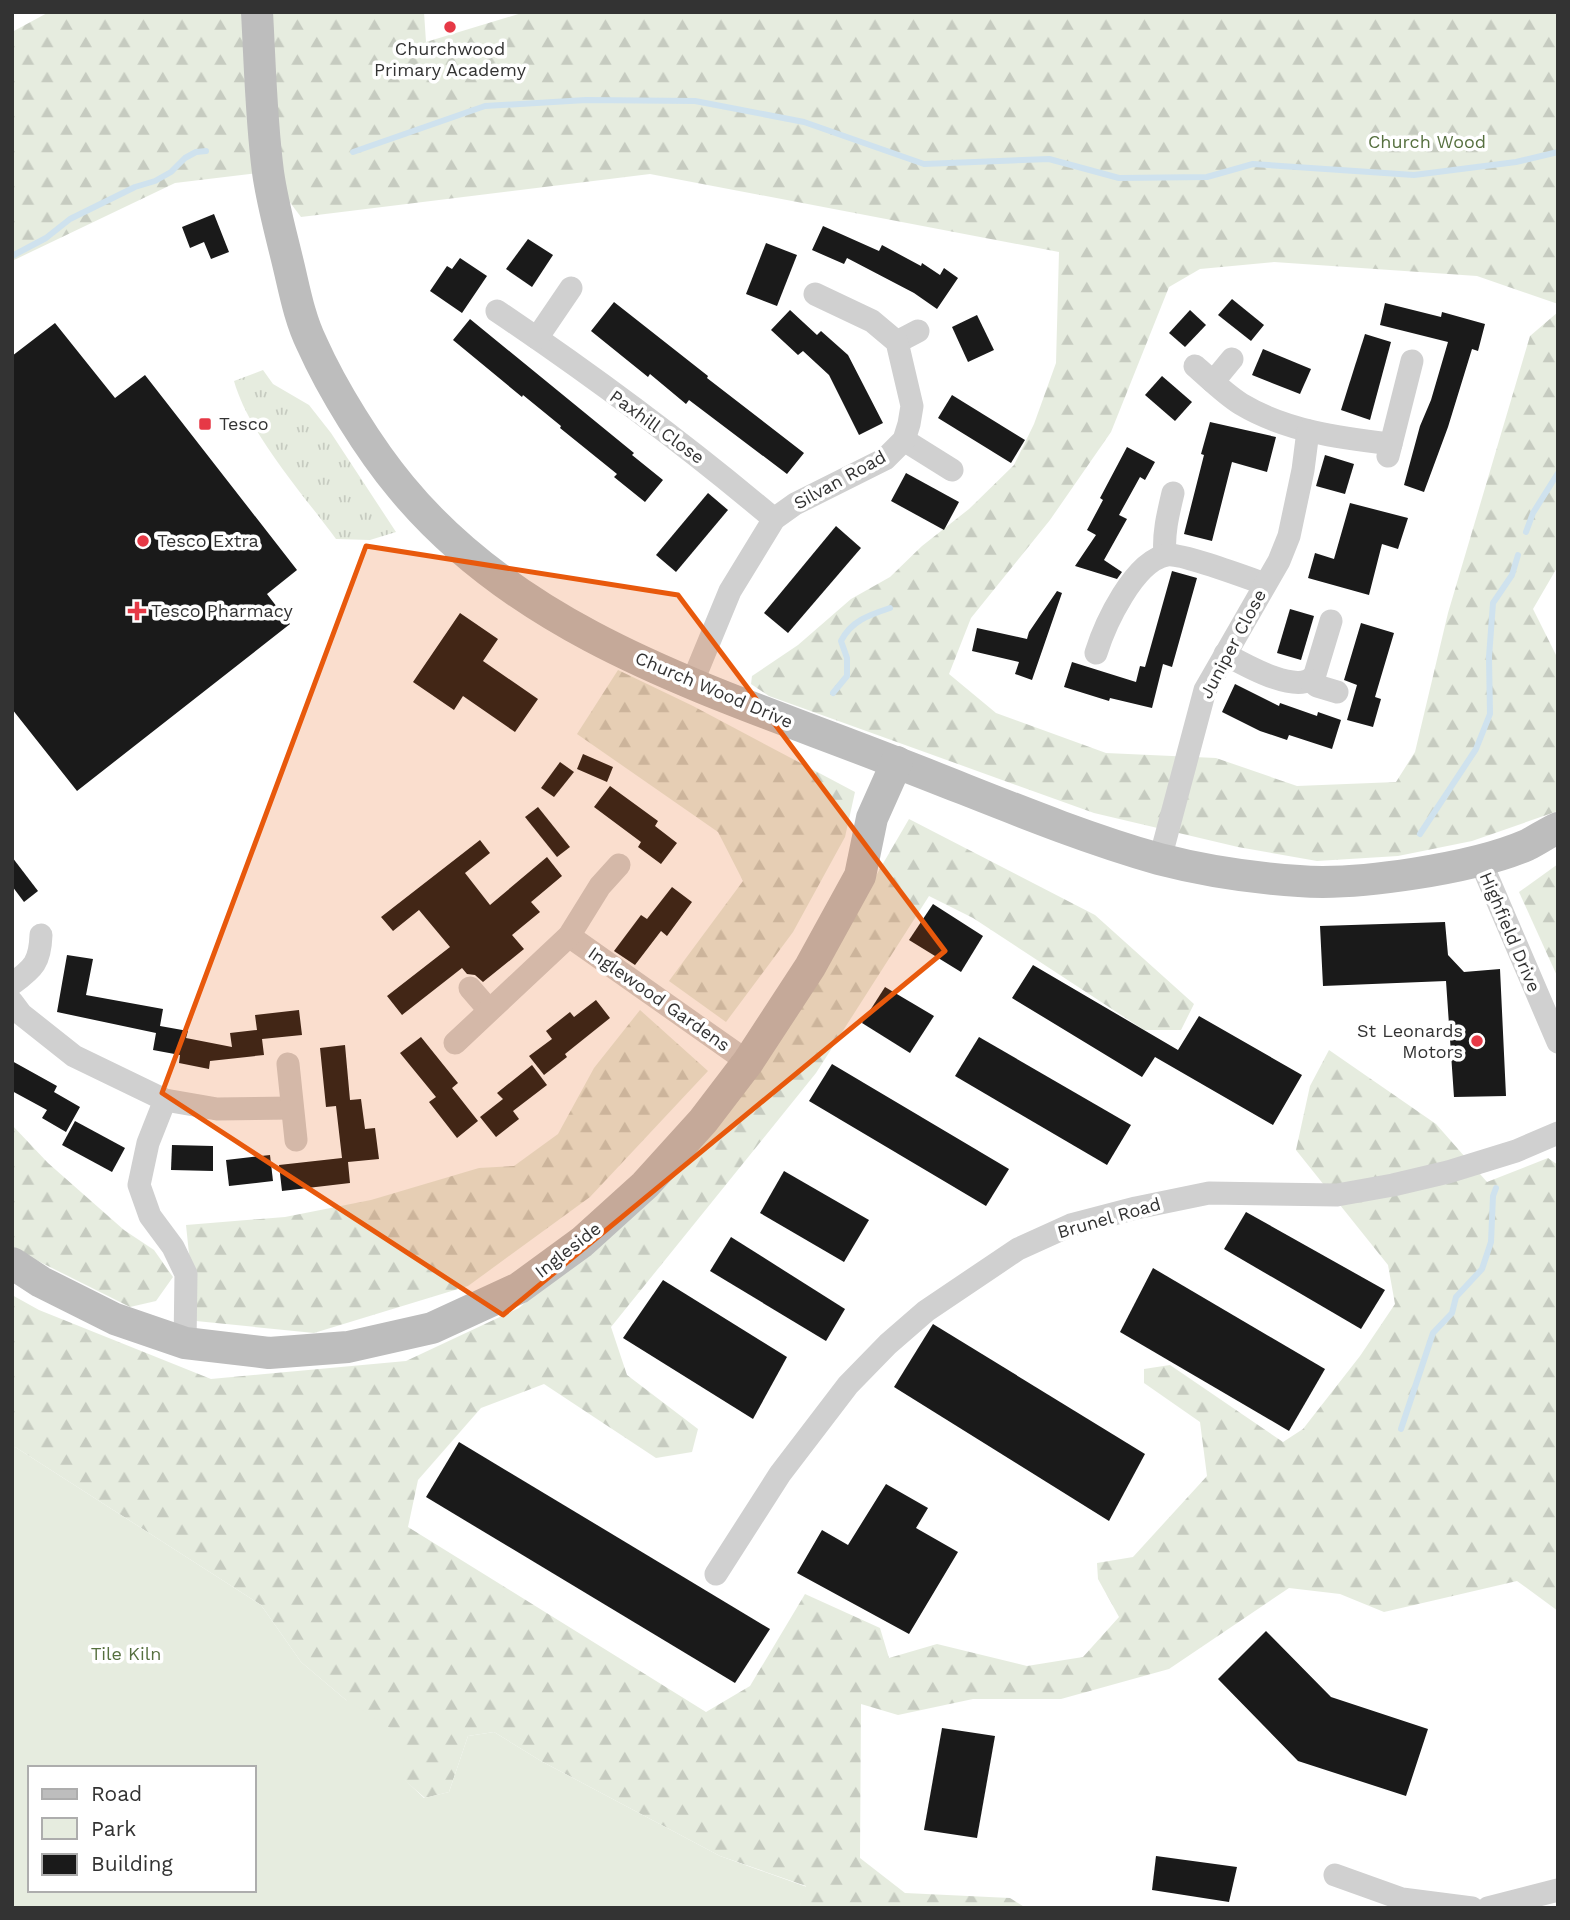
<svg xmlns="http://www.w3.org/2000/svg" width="1570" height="1920" font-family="'Work Sans',sans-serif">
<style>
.grass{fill:url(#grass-tufts)}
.forest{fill:url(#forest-firs)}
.park{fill:#e6ecdf;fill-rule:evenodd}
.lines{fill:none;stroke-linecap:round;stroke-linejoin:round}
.stream{stroke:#cfe2ee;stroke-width:6}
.building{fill:#1a1a1a}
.street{stroke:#d0d0d0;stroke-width:23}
.secondary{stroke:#bdbdbd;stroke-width:32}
.marked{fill:#e8590c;fill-opacity:0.2;stroke:#e8590c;stroke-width:5;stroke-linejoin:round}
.poi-dot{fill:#e63946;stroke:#fff;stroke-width:2.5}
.labels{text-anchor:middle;stroke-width:7;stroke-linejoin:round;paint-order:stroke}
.poi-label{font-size:18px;fill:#333;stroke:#fff;text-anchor:start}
.park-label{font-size:18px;fill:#56703f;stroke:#fff}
.street-label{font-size:18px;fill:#333;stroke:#fff}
</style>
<defs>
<pattern id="grass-tufts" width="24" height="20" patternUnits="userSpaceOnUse" patternTransform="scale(1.75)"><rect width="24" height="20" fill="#e6ecdf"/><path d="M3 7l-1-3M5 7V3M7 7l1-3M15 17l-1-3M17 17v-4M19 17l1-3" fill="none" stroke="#c6cbc0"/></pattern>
<pattern id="forest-firs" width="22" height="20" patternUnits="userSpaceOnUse" patternTransform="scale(1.75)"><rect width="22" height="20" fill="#e6ecdf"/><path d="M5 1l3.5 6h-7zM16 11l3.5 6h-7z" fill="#c6cbc0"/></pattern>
</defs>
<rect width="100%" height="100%" fill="#fff"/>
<path class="grass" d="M 263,370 L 273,384 L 309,405 L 331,433 L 396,532 L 370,540 L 336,539 C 303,494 249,434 234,381 Z"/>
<g class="forest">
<polygon points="49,12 424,12 426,42 525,12 1558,12 1558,304 1477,276 1274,262 1200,269 1169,287 1111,432 1050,520 971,618 949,674 996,713 1106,753 1216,758 1297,786 1396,782 1415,752 1448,613 1530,336 1558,312 1558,566 1533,609 1558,659 1558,811 1472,841 1398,856 1317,861 1238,847 1094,813 769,696 751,684 752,676 798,645 851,599 890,577 922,546 969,509 1014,465 1034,424 1056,363 1059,252 650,174 301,217 267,172 175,183 12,261 12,32"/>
<polygon points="618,670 693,706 855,792 845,837 793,932 726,1022 669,981 743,881 718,832 577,734"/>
<polygon points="909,819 1095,915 1194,1004 1181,1030 1144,1030 973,918 929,896 816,1073 611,1327 627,1375 698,1429 692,1452 656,1458 544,1384 481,1408 418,1480 408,1527 706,1712 750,1686 805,1594 880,1628 889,1658 937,1644 1027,1666 1083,1657 1119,1617 1098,1579 1097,1563 1133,1557 1207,1476 1200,1422 1144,1383 1144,1369 1170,1365 1283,1442 1303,1429 1360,1356 1395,1304 1388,1265 1296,1150 1310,1086 1329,1050 1436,1124 1487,1182 1548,1158 1558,1165 1558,1611 1517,1581 1384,1612 1340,1594 1289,1588 1169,1669 1061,1699 973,1699 898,1715 861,1704 860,1858 905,1893 1010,1898 1026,1908 799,1908 806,1886 720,1856 541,1761 494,1732 468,1736 449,1792 425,1798 402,1778 346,1700 301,1662 261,1605 12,1445 12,1295 39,1310 211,1379 406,1361 519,1308 691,1152 807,994"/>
<polygon points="1558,864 1558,978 1519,892"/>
<polygon points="640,1010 708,1071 590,1197 468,1286 314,1333 196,1321 186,1225 285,1217 371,1200 479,1168 514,1166 558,1134 594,1068"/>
<polygon points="12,1125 48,1163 124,1230 154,1250 173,1277 156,1301 130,1307 12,1248"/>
</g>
<path class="park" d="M 12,1445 L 261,1605 L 301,1662 L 346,1700 L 406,1738 L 403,1778 L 424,1798 L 449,1792 L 468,1736 L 494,1732 L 541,1761 L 720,1856 L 807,1887 L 799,1908 L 12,1908 ZM 30,1768 L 254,1768 L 254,1890 L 30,1890 Z"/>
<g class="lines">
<g class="stream">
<polyline points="353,152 485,106 586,100 695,101 804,122 924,164 1049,159 1119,178 1207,177 1253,164 1414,175 1516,162 1558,152"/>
<polyline points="12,256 46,238 70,219 135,187 155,181 171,172 185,158 196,152 206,151"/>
<polyline points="1526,532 1533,513 1558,473"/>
<path d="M 833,693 L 847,676 L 847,658 L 841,641 C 851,621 869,615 890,608"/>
<polyline points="1420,834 1476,749 1490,714 1489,657 1493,603 1512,575 1518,555"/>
<polyline points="1401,1429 1433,1333 1452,1313 1456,1297 1482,1269 1491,1242 1493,1196 1496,1188"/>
</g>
</g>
<g class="building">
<polygon points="214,214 229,252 211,259 204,242 190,248 182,227"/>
<polygon points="823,226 879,251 882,245 921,266 922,263 940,275 944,268 958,278 937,309 914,293 847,258 844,264 812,250"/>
<polygon points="528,239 553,255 532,287 506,269"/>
<polygon points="766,243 797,255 777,306 746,294"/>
<polygon points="460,258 487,276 462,313 430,291 447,266 452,269"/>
<polygon points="1232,299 1264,325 1251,341 1218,315"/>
<polygon points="614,302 708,376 707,378 804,453 787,474 689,400 686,404 650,374 648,377 591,331"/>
<polygon points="1385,303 1441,317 1442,312 1485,324 1478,351 1472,349 1448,427 1424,492 1404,485 1420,426 1431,400 1448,342 1380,325"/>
<polygon points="790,310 817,335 821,331 848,355 883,423 859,435 829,375 803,351 798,355 771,330"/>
<polygon points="1190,310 1206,325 1185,347 1169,333"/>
<polygon points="977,315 994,350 968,362 952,327"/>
<polygon points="470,319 634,453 632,455 663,480 645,502 614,477 617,474 560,428 561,426 523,395 522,397 453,340"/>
<polygon points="55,323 115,398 145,375 297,570 267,594 290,624 77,791 12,709 12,356"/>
<polygon points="1365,334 1391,342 1370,420 1341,410"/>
<polygon points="1263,349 1311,369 1300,394 1252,375"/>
<polygon points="1162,376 1192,402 1175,421 1145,395"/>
<polygon points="952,395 1025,440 1011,463 938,418"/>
<polygon points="1210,422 1276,437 1267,472 1232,462 1212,541 1184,534 1204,455 1201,454"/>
<polygon points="1127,447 1155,462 1145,480 1140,477 1119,515 1127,519 1104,560 1122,572 1117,579 1075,566 1096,535 1087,530 1103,500 1100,498"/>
<polygon points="1325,455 1354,464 1345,494 1316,486"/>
<polygon points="906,473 959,502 944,530 891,501"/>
<polygon points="708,493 728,510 676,572 656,555"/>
<polygon points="1350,503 1408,518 1398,549 1382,544 1369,595 1308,578 1315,553 1334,559"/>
<polygon points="836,526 861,548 788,633 764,613"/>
<polygon points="1172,571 1197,578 1172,667 1163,664 1152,708 1110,698 1109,701 1064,687 1072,662 1136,682 1140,666 1145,667"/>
<polygon points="1057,591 1062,593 1032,680 1015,674 1019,662 972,651 977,628 1027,639 1029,632"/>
<polygon points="1290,609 1314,616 1301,660 1277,653"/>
<polygon points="460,613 498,639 483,661 538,699 515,732 463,696 454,710 413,682"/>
<polygon points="1361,623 1394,633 1375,697 1381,699 1373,727 1347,720 1357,685 1344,680"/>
<polygon points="1235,684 1279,706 1280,703 1317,716 1318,712 1341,720 1332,749 1289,735 1287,740 1260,731 1222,712"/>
<polygon points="583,754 613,767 607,782 577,769"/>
<polygon points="560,762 574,772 554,797 541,788"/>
<polygon points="610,786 658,821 655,826 677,843 661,864 638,847 641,842 594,807"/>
<polygon points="538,807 570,847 557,857 525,817"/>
<polygon points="480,840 490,853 465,873 490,905 547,857 562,876 531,902 540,912 512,935 524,949 483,982 475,975 467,974 462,968 402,1015 387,996 450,947 419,910 393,931 381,917"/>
<polygon points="12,857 38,891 24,902 12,886"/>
<polygon points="672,887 692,902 667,936 661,931 635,965 614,951 641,915 647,919"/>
<polygon points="933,904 983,936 961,972 909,940"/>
<polygon points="1445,922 1448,955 1464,972 1500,969 1506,1096 1454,1097 1446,981 1323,986 1320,926"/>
<polygon points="67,955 93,959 86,995 163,1009 160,1026 188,1031 186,1038 232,1047 230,1033 257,1030 255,1015 299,1010 302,1035 262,1039 264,1055 210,1061 209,1069 179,1063 180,1055 153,1050 156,1033 57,1012"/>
<polygon points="1033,965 1178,1050 1199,1016 1302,1075 1273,1125 1155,1057 1142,1077 1012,998"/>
<polygon points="885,987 934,1016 910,1053 862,1023"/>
<polygon points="596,1000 610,1018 565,1054 567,1057 544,1075 529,1056 552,1039 546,1031 570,1012 574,1017"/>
<polygon points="421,1037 458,1083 452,1088 478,1121 457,1138 429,1102 436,1097 400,1053"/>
<polygon points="979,1037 1131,1125 1107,1165 955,1076"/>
<polygon points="345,1045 350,1100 361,1099 365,1129 375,1128 379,1159 348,1162 350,1183 282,1191 279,1165 342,1158 336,1106 326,1107 320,1048"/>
<polygon points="12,1061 57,1086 54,1092 80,1107 66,1132 42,1118 47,1110 12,1091"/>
<polygon points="832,1064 1009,1169 986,1206 809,1101"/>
<polygon points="532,1065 547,1085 513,1111 519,1119 496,1137 480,1117 503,1099 497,1093"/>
<polygon points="75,1121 125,1148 112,1172 62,1145"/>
<polygon points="172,1145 213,1146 213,1171 171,1170"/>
<polygon points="270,1155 273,1181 229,1186 226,1160"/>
<polygon points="784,1171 869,1220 844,1262 760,1213"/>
<polygon points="1246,1212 1385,1290 1361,1329 1224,1249"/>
<polygon points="731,1237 845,1309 826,1341 710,1271"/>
<polygon points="1153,1268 1325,1369 1289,1431 1120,1332"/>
<polygon points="663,1280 787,1357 753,1419 623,1338"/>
<polygon points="933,1324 1145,1454 1109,1521 894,1387"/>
<polygon points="459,1442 770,1629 735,1683 426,1497"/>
<polygon points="886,1484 928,1508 916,1528 958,1552 909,1634 797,1573 822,1530 848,1545"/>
<polygon points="1266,1631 1331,1697 1428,1729 1406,1796 1298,1761 1218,1679"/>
<polygon points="942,1728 995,1736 977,1838 924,1830"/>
<polygon points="1156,1856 1237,1867 1229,1902 1152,1890"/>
</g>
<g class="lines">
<g class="street">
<path d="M 497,311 C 592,375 686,445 774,519"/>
<polyline points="537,338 571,288"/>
<polyline points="897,342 918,331"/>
<path d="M 1195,366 C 1210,379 1225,394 1241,404 C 1286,431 1340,438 1391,444"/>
<polyline points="1213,382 1232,359"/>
<polyline points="904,440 952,470"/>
<polyline points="1388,456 1412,361"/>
<path d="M 1165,555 C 1163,534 1168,514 1173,493"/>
<path d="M 1096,653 C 1105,624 1134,561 1167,555 C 1181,553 1248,578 1265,584"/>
<path d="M 1225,654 C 1243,664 1302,698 1315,674 L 1331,621"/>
<polyline points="1310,680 1317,686 1337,692"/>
<polyline points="692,683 730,591 774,519 795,504 885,459 904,440 909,424 912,406 897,342 872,321 815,294"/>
<polyline points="1160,859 1205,690 1279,561 1289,536 1303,470 1308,431"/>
<polyline points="1480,860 1558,1042"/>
<polyline points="569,936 748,1062"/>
<path d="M 12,984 C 34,968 40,962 41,935"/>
<polyline points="470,988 489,1010"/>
<polyline points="12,1002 21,1014 74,1056 165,1100 217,1109 292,1108"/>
<polyline points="455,1043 569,936 600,886 619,865"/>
<polyline points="288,1064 296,1140"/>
<polyline points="165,1100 148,1143 139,1185 150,1216 173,1247 186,1274 185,1343"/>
<polyline points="716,1574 780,1474 848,1385 888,1344 926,1311 1018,1249 1071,1225 1136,1208 1209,1193 1337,1195 1393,1185 1448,1172 1516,1151 1558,1133"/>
<polyline points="1335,1875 1402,1899 1472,1908"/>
<polyline points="1488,1908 1558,1890"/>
</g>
<g class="secondary">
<path d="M 257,12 C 260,65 261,119 268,172 C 272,201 280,230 287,259 C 294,287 299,318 312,344 C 332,389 370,450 401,487 C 527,640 723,694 900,764 C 986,797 1071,834 1159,859 C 1205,871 1253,878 1299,881 C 1357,886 1474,868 1527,845 C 1537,840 1547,833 1558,828"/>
<polyline points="12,1263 41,1282 115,1319 185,1343 269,1353 348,1347 432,1328 519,1288 582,1242 645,1185 703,1121 748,1062 810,967 860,876 872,818 897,762"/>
</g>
</g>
<path class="marked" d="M 366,546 L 678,595 L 945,951 L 503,1315 L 162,1093 Z"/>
<g class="poi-dot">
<circle cx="450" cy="27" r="7"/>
<rect x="198" y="417" width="14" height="14" rx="3.5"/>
<circle cx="143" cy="541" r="7"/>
<path d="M133.5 600.5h7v7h7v7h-7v7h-7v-7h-7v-7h7z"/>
<circle cx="1477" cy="1041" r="7"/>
</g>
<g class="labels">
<g class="poi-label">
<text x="450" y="55" text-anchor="middle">Churchwood<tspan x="450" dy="21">Primary Academy</tspan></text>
<text x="219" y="430">Tesco</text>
<text x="157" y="547">Tesco Extra</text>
<text x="151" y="617">Tesco Pharmacy</text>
<text x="1463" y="1037" text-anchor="end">St Leonards<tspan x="1463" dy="21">Motors</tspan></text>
</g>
<g class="park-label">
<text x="1427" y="148">Church Wood</text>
<text x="126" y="1660">Tile Kiln</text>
</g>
<g class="street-label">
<text transform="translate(657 427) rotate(36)" y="6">Paxhill Close</text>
<text transform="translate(840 480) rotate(-29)" y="6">Silvan Road</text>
<text transform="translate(1233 644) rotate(-62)" y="6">Juniper Close</text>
<text transform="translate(714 690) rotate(23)" y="6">Church Wood Drive</text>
<text transform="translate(1510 932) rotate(67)" y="6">Highfield Drive</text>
<text transform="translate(659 999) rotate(35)" y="6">Inglewood Gardens</text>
<text transform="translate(1109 1218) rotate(-16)" y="6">Brunel Road</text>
<text transform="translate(568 1250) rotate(-38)" y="6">Ingleside</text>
</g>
</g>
<rect width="1570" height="1920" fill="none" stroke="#333333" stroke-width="28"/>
<rect x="28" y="1766" width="228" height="126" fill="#ffffff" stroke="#adadad" stroke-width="2"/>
<rect x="42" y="1789" width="35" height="10" fill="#bdbdbd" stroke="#adadad" stroke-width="2"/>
<text x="91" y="1801" font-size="21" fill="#333333">Road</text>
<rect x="42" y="1818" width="35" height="21" fill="#e6ecdf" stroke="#adadad" stroke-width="2"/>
<text x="91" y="1836" font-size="21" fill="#333333">Park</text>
<rect x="42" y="1854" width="35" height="21" fill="#1a1a1a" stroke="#adadad" stroke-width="2"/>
<text x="91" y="1871" font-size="21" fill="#333333">Building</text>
</svg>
